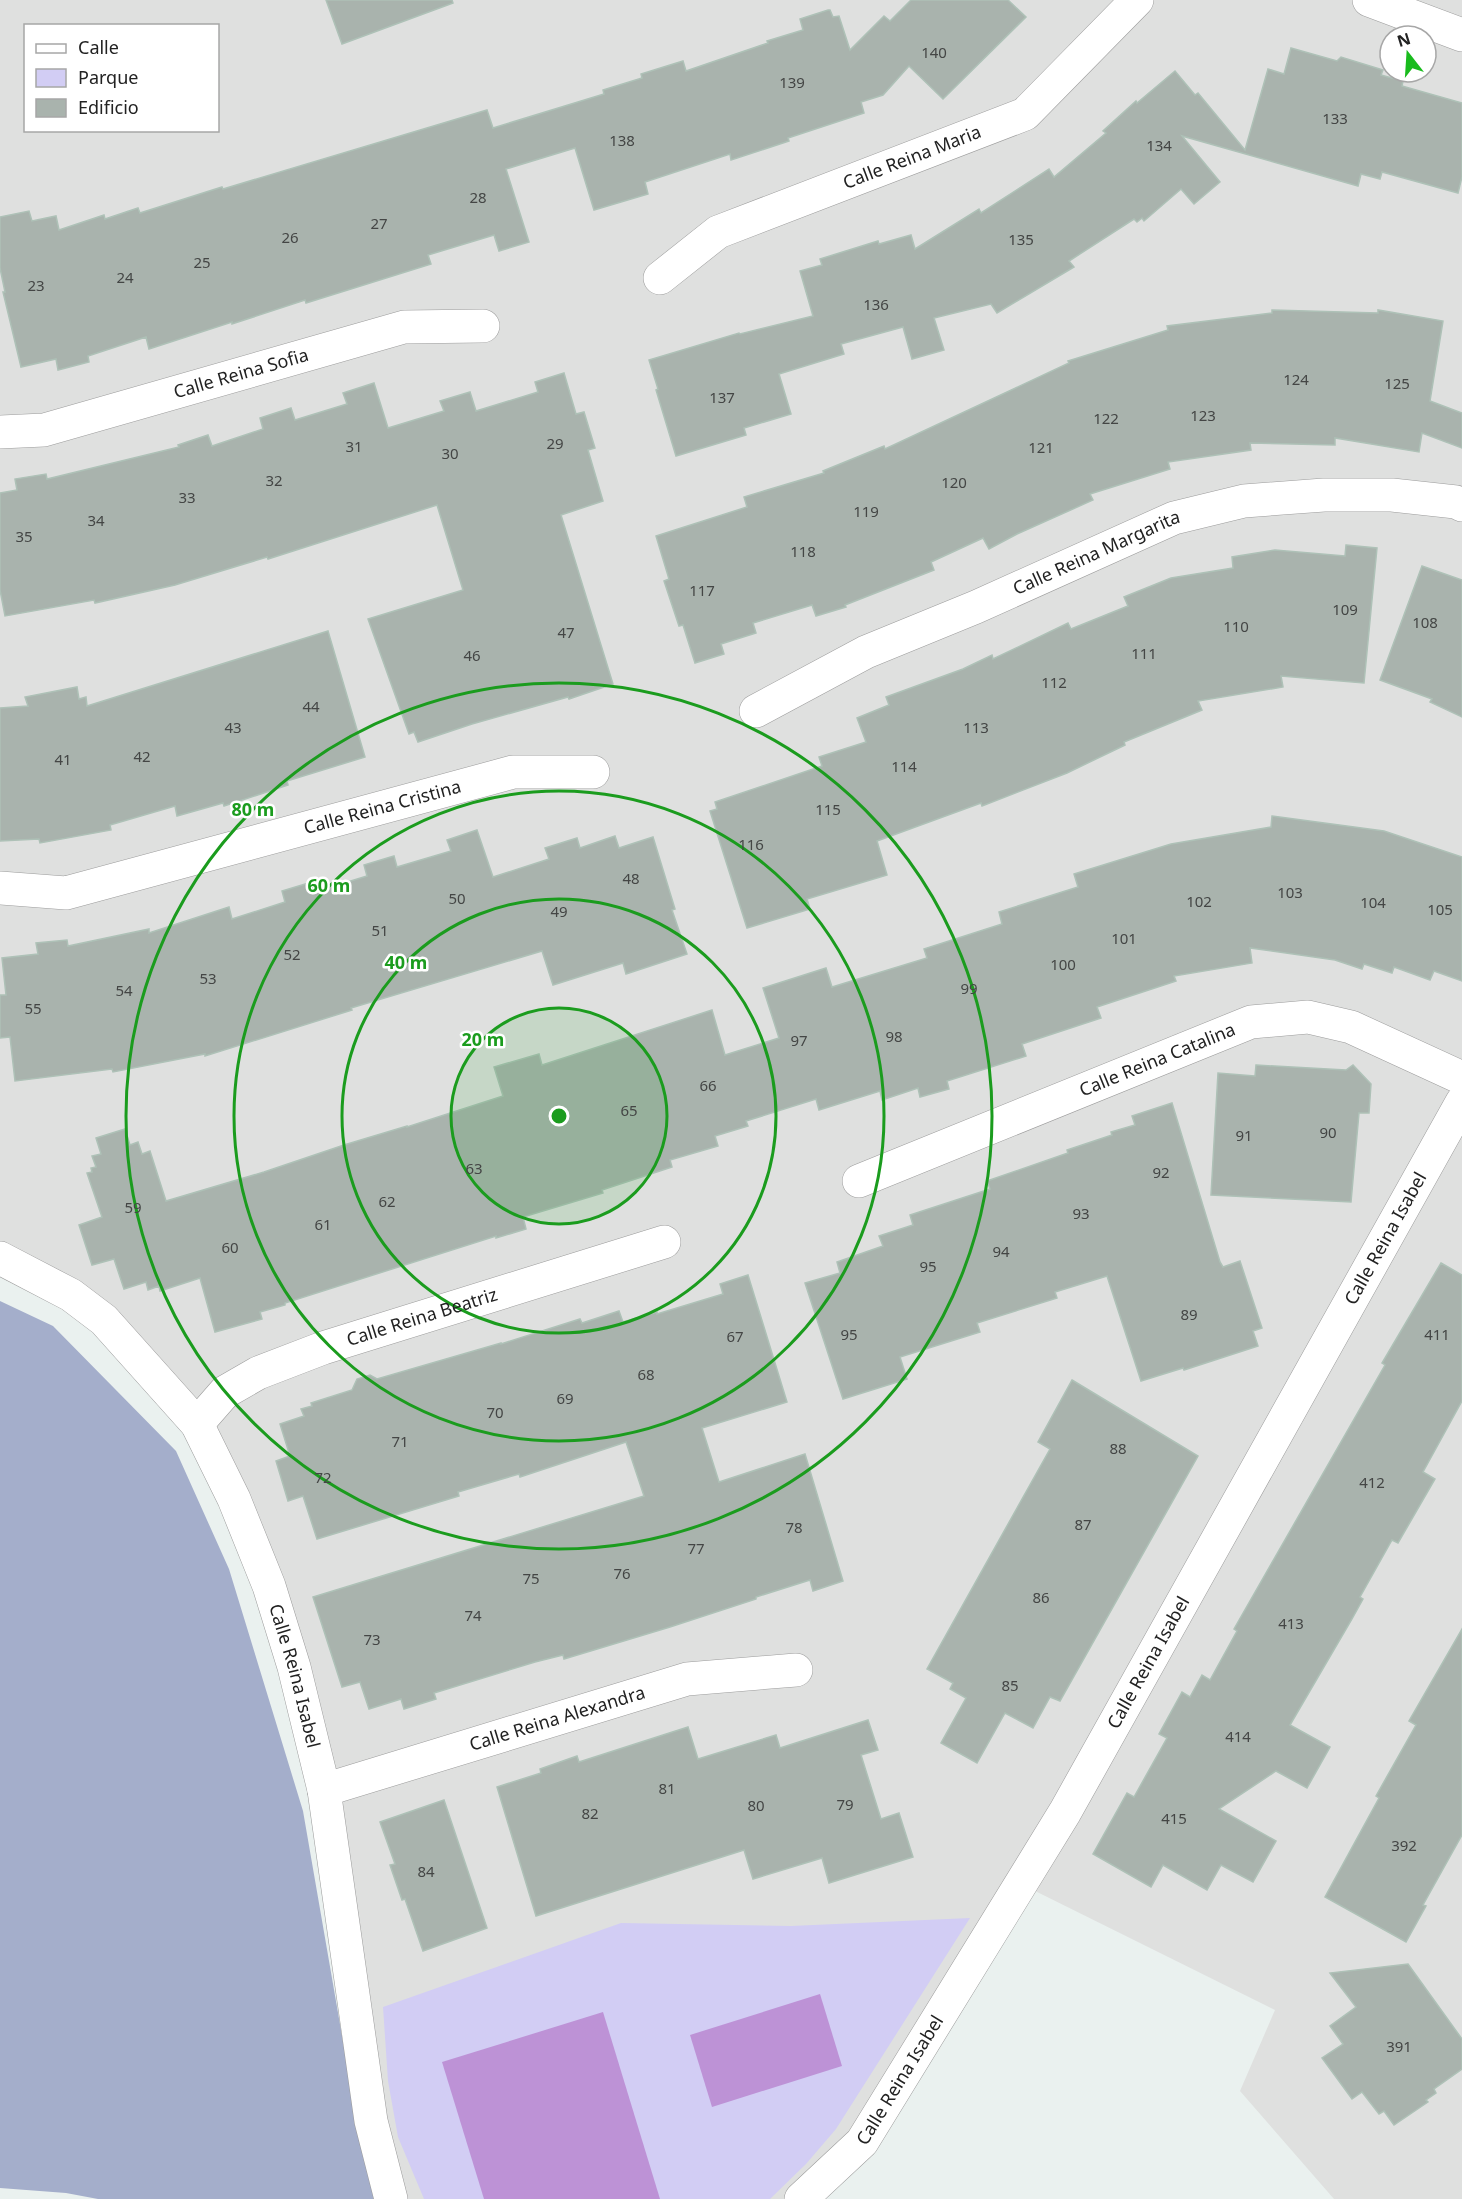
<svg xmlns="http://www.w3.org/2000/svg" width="1462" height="2199" font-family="'Noto Sans',sans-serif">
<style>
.residential{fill:#dfe0df;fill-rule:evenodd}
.forest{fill:#a4aecb}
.park{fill:#d2cdf4}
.pitch{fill:#bd92d6}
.building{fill:#a9b3ad;stroke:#aec1b7;stroke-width:1.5}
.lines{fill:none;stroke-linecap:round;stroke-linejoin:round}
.street-casing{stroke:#9c9c9c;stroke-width:34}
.street{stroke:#fff;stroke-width:33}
.ring{fill:none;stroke:#1b9c1e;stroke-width:3}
.labels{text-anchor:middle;stroke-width:5;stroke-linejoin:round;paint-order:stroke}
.number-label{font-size:15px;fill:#444645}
.street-label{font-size:18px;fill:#222;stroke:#fff}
.centre{fill:#1b9c1e;stroke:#fff;stroke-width:3}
.ring-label{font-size:18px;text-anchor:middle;font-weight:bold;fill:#1b9c1e;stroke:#fff;stroke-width:5;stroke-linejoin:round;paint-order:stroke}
</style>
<rect width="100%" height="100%" fill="#eaf1ef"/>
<path class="residential" d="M 0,0 L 1462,0 L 1462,2199 L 1334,2199 L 1240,2091 L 1275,2010 L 1021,1884 L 862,2142 L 801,2199 L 391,2199 L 324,1789 L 234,1499 L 143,1362 L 0,1258 ZM 26,26 L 218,26 L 218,130 L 26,130 ZM 1390,36 L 1426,36 L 1426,72 L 1390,72 Z"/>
<polygon class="forest" points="0,1301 53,1326 176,1451 229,1569 303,1811 354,2105 376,2199 98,2199 66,2193 0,2188"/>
<polygon class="park" points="970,1918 836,2129 806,2164 770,2199 424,2199 398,2137 388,2081 383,2007 621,1923 791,1926"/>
<g class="pitch">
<polygon points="820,1994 842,2066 712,2107 690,2035"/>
<polygon points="603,2012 660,2199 484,2199 442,2062"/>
</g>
<g class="building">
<polygon points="326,0 452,0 453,3 342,44"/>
<polygon points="911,0 1008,0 1026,17 943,99 909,66 883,95 861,102 864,113 788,138 789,141 731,160 730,154 645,182 648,194 594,210 575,148 506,169 529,242 499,251 494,235 428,255 431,264 306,303 305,300 232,324 232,322 149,349 146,337 88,356 89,362 58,370 56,359 21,367 3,292 5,292 0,268 0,217 29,211 32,221 56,216 59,230 104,215 105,219 138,208 140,213 222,187 223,189 487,110 493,128 604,94 603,90 642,78 641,74 683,61 686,71 768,43 767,41 803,30 800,19 828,10 830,10 833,17 839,16 850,50 884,16 890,21"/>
<polygon points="1291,48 1337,61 1341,57 1383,70 1381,75 1403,81 1402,86 1462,103 1462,177 1458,193 1382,172 1380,179 1361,174 1358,186 1182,136 1220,182 1194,204 1181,189 1144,221 1142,218 1137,222 1134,219 1069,261 1074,267 997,313 991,304 934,318 944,350 912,359 903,327 841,344 844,354 779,374 791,414 744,428 746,435 676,456 656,390 658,389 649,360 739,333 740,334 813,316 800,271 822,265 820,259 878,241 879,244 911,235 915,249 979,209 981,213 1049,169 1054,177 1106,133 1103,131 1136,101 1137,103 1175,71 1195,95 1198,93 1245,150 1268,69 1284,74"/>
<polygon points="1272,310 1378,313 1378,310 1443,321 1430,401 1462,413 1462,448 1422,433 1419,452 1335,438 1335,445 1250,443 1251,450 1168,462 1170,469 1090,494 1093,500 1017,534 989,549 983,538 931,562 934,570 845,605 846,607 816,616 812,605 753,623 756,633 721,644 724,654 695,663 683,625 679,626 664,581 669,579 656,536 747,507 744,497 824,473 823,471 884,446 885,449 1069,363 1068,361 1168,330 1167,326 1272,313"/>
<polygon points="564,373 576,414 584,412 595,448 588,450 603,501 561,515 613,684 569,699 568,697 472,724 418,742 414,732 409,734 368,619 463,590 437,505 268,559 267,557 175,585 95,603 94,600 5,616 0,590 0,493 17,490 15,479 46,474 47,479 179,447 178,445 208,435 212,446 263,429 260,418 291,408 295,420 347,404 343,393 374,383 388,428 444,411 440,401 470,392 476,411 538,392 535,382"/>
<polygon points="1346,545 1377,548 1364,683 1281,676 1283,687 1198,701 1202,710 1124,742 1125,745 1067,773 982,806 981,803 877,841 887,875 807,899 810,909 747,928 710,811 717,809 715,802 822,766 819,757 866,742 857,718 889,705 886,697 963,669 992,655 993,659 1068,623 1071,629 1128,606 1124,597 1171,578 1233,568 1232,557 1275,550 1345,556"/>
<polygon points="1422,566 1462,580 1462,717 1430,702 1432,699 1380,680"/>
<polygon points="328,631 365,757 287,781 288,785 224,806 223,803 177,816 175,806 110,825 111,830 40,843 39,839 0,841 0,708 28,706 25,697 77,687 79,699 86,697 87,706"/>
<polygon points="1272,816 1384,831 1462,857 1462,981 1434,971 1430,980 1394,967 1392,973 1364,964 1362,969 1335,960 1250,948 1252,963 1174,976 1176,981 1097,1007 1101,1018 1022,1044 1026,1056 947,1081 949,1089 920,1097 918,1088 882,1100 880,1091 819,1110 816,1099 746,1121 748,1126 715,1136 718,1146 670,1160 672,1167 602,1190 603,1193 523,1217 526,1229 496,1238 496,1236 285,1303 285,1305 260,1312 262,1319 215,1332 200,1278 160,1291 159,1286 148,1290 146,1282 124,1289 114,1259 92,1265 79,1225 102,1217 87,1173 92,1172 91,1168 96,1167 92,1156 101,1154 96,1138 125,1129 130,1145 138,1142 142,1154 150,1151 166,1201 264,1172 344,1145 407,1126 407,1127 503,1096 494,1067 539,1054 542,1065 712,1010 725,1055 779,1038 763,988 826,968 832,987 927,958 924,949 1002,924 999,912 1078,887 1074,874 1171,844 1271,827"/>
<polygon points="477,830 493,877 549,859 545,848 577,838 580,848 615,836 619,848 653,837 675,909 672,910 687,954 626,974 623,963 553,985 542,951 351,1008 352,1010 205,1056 205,1054 113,1072 112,1069 15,1081 10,1037 0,1038 0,995 6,995 2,958 38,954 36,943 67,940 68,946 149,929 149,933 229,907 232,919 285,902 282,891 312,882 315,892 367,876 364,865 394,856 397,867 451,851 447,840"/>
<polygon points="1256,1065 1346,1070 1353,1065 1371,1084 1369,1113 1359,1113 1351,1202 1211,1195 1218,1073 1255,1076"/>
<polygon points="1172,1103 1220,1262 1223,1267 1240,1261 1262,1328 1253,1331 1258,1346 1184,1370 1183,1368 1141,1381 1107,1276 1055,1292 1057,1298 977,1323 980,1332 900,1357 907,1379 843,1399 805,1283 840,1273 837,1262 883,1246 879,1236 913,1225 910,1215 990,1189 987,1181 1068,1153 1067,1150 1112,1135 1111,1132 1135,1125 1132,1116"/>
<polygon points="1441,1263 1462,1275 1462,1401 1423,1472 1435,1479 1398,1543 1392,1540 1360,1597 1363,1599 1352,1619 1290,1725 1330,1747 1307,1788 1276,1771 1219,1809 1276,1841 1253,1882 1221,1865 1207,1890 1163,1865 1151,1887 1093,1854 1127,1793 1134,1797 1167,1738 1159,1734 1182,1692 1190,1697 1202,1675 1210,1680 1237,1631 1234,1629 1385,1365 1382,1363"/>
<polygon points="748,1275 787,1402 702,1428 719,1482 805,1454 843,1581 813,1591 810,1580 756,1597 756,1599 670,1627 564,1659 563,1655 535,1662 434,1693 436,1699 404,1709 401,1699 369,1709 360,1682 342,1687 313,1597 644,1496 626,1442 520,1477 519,1474 458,1492 459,1496 317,1539 303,1496 288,1501 276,1461 290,1456 280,1424 304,1416 301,1409 312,1406 311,1403 352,1390 357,1379 370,1375 377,1379 501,1343 501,1344 580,1319 582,1323 619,1311 623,1322 657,1312 657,1314 723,1294 720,1284"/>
<polygon points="1072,1380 1198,1456 1060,1701 1050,1697 1033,1728 1005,1713 977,1763 941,1743 966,1698 950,1689 953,1683 927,1669 1050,1449 1038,1442"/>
<polygon points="1462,1629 1462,1835 1423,1905 1426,1906 1406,1942 1325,1897 1379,1798 1376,1796 1416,1725 1409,1721"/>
<polygon points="868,1720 878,1750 861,1755 881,1819 899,1813 913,1857 829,1883 822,1858 753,1879 744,1850 536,1916 497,1787 541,1773 540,1769 577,1756 579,1762 688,1727 698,1759 776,1735 780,1748"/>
<polygon points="444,1800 487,1928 423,1951 405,1899 402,1900 390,1865 395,1864 380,1822"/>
<polygon points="1408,1964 1462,2039 1462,2069 1434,2089 1436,2093 1426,2100 1428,2102 1394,2125 1384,2111 1379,2114 1362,2092 1352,2099 1322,2058 1343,2044 1330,2026 1356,2007 1330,1973"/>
</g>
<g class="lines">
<g class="street-casing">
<g id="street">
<polyline points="1369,0 1462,35"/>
<path id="s1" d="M 660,278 L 718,232 L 1025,114 L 1137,0"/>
<path id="s2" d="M 0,432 L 44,430 L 404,327 L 483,326"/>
<path id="s3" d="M 756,711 L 866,652 L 976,607 L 1174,518 L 1244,501 L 1324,495 L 1392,495 L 1456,502 L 1462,505"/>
<path id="s4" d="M 0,888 L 66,893 L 513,772 L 593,772"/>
<path id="s5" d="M 859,1181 L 1251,1022 L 1308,1017 L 1351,1027 L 1462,1078"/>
<path id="s6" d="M 0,1258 L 71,1295 L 104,1320 L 197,1424 L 234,1499 L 269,1586 L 294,1667 L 324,1790 L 371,2121 L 391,2199"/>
<path id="s7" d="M 197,1424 L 225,1392 L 258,1373 L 323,1348 L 664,1242"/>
<path id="s8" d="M 324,1790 L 687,1679 L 796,1670"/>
<path id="s9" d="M 801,2199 L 862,2142 L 1065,1812 L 1462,1102"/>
</g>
</g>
<use href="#street" class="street"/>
</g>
<circle cx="559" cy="1116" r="108" fill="#1b9c1e" fill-opacity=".12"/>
<g class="ring">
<circle cx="559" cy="1116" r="108"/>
<circle cx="559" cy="1116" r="217"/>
<circle cx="559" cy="1116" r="325"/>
<circle cx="559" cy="1116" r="433"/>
</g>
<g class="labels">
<g class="number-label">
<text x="934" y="58">140</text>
<text x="792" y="88">139</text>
<text x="1335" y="124">133</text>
<text x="622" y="146">138</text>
<text x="1159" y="151">134</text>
<text x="478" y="203">28</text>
<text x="379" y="229">27</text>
<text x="290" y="243">26</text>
<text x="1021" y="245">135</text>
<text x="202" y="268">25</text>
<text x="125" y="283">24</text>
<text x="36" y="291">23</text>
<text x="876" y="310">136</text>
<text x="1296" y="385">124</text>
<text x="1397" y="389">125</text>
<text x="722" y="403">137</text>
<text x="1203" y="421">123</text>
<text x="1106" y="424">122</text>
<text x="555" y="449">29</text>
<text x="354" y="452">31</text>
<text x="1041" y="453">121</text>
<text x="450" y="459">30</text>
<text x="274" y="486">32</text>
<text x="954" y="488">120</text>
<text x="187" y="503">33</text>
<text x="866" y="517">119</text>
<text x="96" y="526">34</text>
<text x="24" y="542">35</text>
<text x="803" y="557">118</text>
<text x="702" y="596">117</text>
<text x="1345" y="615">109</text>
<text x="1425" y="628">108</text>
<text x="1236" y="632">110</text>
<text x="566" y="638">47</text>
<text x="1144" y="659">111</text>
<text x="472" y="661">46</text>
<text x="1054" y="688">112</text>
<text x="311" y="712">44</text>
<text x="233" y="733">43</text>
<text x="976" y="733">113</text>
<text x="142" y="762">42</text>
<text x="63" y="765">41</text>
<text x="904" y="772">114</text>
<text x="828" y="815">115</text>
<text x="751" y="850">116</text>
<text x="631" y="884">48</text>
<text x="1290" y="898">103</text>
<text x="457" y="904">50</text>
<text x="1199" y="907">102</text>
<text x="1373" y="908">104</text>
<text x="1440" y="915">105</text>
<text x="559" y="917">49</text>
<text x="380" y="936">51</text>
<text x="1124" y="944">101</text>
<text x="292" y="960">52</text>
<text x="1063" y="970">100</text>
<text x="208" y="984">53</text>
<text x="969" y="994">99</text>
<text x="124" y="996">54</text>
<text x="33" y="1014">55</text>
<text x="894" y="1042">98</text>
<text x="799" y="1046">97</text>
<text x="708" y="1091">66</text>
<text x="629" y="1116">65</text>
<text x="1328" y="1138">90</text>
<text x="1244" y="1141">91</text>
<text x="474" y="1174">63</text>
<text x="1161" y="1178">92</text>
<text x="387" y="1207">62</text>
<text x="133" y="1213">59</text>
<text x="1081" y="1219">93</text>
<text x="323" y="1230">61</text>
<text x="230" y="1253">60</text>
<text x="1001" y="1257">94</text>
<text x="928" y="1272">95</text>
<text x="1189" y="1320">89</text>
<text x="849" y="1340">95</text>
<text x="1437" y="1340">411</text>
<text x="735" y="1342">67</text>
<text x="646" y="1380">68</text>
<text x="565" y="1404">69</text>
<text x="495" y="1418">70</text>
<text x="400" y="1447">71</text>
<text x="1118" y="1454">88</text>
<text x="323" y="1483">72</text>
<text x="1372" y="1488">412</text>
<text x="1083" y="1530">87</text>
<text x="794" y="1533">78</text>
<text x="696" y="1554">77</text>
<text x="622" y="1579">76</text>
<text x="531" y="1584">75</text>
<text x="1041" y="1603">86</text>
<text x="473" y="1621">74</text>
<text x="1291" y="1629">413</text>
<text x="372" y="1645">73</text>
<text x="1010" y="1691">85</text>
<text x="1238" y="1742">414</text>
<text x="667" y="1794">81</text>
<text x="845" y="1810">79</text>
<text x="756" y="1811">80</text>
<text x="590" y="1819">82</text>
<text x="1174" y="1824">415</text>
<text x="1404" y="1851">392</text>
<text x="426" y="1877">84</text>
<text x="1399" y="2052">391</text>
</g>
<g class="street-label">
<text dy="6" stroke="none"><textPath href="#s1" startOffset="282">Calle Reina Maria</textPath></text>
<text dy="6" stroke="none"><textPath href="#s2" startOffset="249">Calle Reina Sofia</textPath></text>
<text dy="6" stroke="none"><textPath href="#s3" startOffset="376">Calle Reina Margarita</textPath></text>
<text dy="6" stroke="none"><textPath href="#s4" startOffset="394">Calle Reina Cristina</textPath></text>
<text dy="6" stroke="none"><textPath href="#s5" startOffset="322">Calle Reina Catalina</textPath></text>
<text dy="6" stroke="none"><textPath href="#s9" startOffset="1128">Calle Reina Isabel</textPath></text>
<text dy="6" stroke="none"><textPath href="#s7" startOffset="254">Calle Reina Beatriz</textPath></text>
<text dy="6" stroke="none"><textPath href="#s9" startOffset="642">Calle Reina Isabel</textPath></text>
<text dy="6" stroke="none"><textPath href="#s6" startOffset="532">Calle Reina Isabel</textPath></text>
<text dy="6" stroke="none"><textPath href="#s8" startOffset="244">Calle Reina Alexandra</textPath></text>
<text dy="6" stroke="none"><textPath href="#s9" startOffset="156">Calle Reina Isabel</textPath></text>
</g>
</g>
<circle cx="559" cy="1116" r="9" class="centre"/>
<g class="ring-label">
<text x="253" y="816">80 m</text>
<text x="329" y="892">60 m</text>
<text x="406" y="969">40 m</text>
<text x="483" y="1046">20 m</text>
</g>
<rect x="24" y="24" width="195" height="108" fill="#ffffff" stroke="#a7a7a7" stroke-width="1.5"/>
<rect x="36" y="44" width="30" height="9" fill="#ffffff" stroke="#a7a7a7" stroke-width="1.5"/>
<text x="78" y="54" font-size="18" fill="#222222">Calle</text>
<rect x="36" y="69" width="30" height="18" fill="#d2cdf4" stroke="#a7a7a7" stroke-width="1.5"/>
<text x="78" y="84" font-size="18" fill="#222222">Parque</text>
<rect x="36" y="99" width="30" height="18" fill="#a9b3ad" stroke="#a7a7a7" stroke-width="1.5"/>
<text x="78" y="114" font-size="18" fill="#222222">Edificio</text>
<g transform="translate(1408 54) rotate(343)"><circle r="28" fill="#ffffff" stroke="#a7a7a7" stroke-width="1.5"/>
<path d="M0-4.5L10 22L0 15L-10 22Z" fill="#19bb1d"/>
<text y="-9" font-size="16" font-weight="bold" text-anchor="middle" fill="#222222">N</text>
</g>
</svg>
